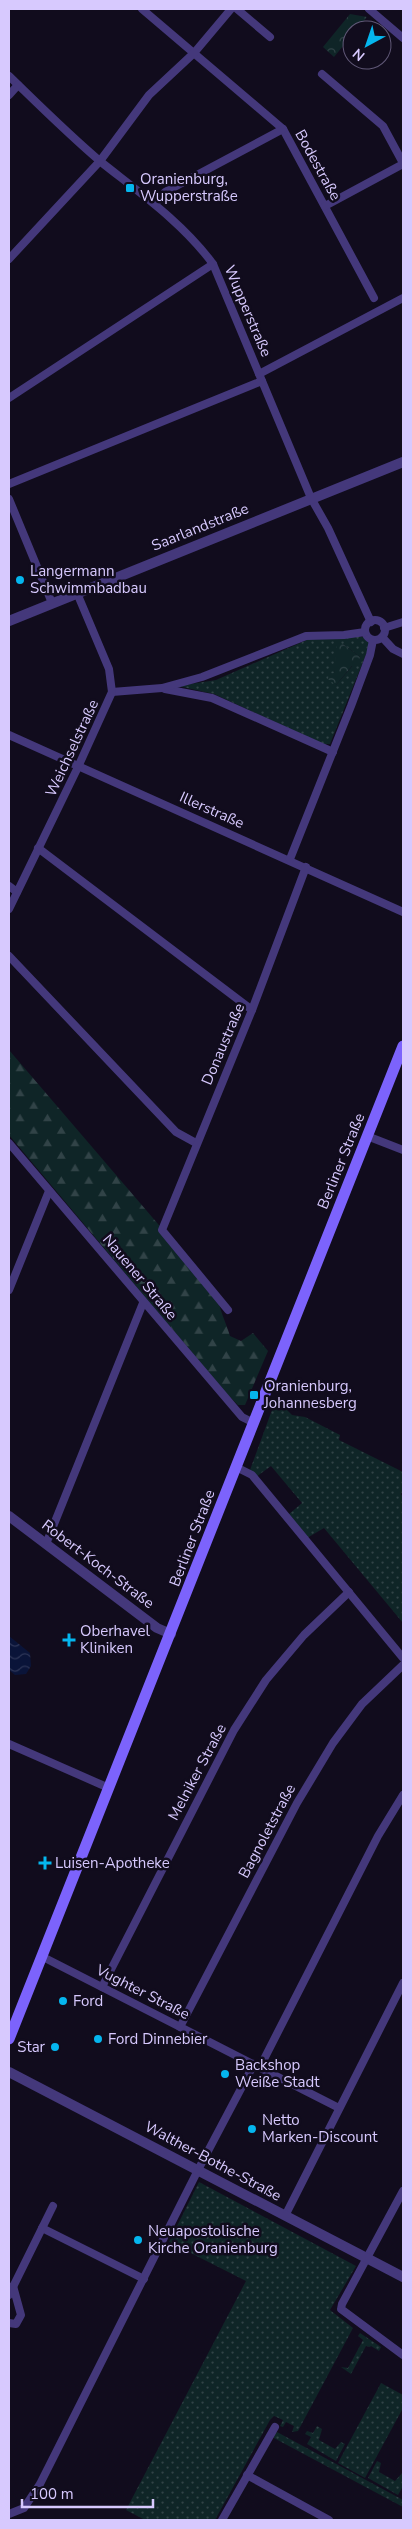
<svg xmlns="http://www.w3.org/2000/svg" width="412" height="2529" font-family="'Nunito Sans',sans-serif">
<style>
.grass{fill:url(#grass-dots);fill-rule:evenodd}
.forest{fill:url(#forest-firs)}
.park{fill:url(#park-crowns)}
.water{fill:url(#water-waves)}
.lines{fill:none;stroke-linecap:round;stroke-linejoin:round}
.minor{stroke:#44387b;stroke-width:8}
.tertiary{stroke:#44387b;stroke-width:10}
.secondary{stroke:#7c63fc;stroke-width:11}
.poi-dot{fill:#05b6ee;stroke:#110c1d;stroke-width:2}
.labels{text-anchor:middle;stroke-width:5;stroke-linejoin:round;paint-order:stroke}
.street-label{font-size:15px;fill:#d7c9fe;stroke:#110c1d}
.poi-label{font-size:15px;fill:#d7c9fe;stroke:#110c1d;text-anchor:start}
</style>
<defs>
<pattern id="grass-dots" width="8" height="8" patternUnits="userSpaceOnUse" patternTransform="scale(1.25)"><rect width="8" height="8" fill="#0f2527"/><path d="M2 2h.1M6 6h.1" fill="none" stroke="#314347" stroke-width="1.8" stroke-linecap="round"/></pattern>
<pattern id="forest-firs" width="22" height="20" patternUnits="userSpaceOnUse" patternTransform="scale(1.25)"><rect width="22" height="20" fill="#0f2527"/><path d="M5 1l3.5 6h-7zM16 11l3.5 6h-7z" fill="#314347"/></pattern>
<pattern id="park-crowns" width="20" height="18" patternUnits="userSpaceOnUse" patternTransform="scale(1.25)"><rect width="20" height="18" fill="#0f2527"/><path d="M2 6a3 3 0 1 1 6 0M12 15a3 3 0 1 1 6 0" fill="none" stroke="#314347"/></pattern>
<pattern id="water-waves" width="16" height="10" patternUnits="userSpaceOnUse" patternTransform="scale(1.25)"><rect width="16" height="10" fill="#0a1439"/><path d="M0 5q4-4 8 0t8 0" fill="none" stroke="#2d3557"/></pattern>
</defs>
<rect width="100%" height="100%" fill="#110c1d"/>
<g class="grass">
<path d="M 335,637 L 366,637 L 371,642 L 330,744 L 323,744 L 214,694 L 178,686 L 216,680 L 309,639 ZM 343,644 L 360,657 L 336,685 L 334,673 Z"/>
<polygon points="276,1399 292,1415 305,1417 340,1435 339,1440 403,1472 403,1491 401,1494 403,1497 403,1623 324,1528 307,1538 288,1515 302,1503 271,1466 256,1477 250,1470"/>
<polygon points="199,2182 356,2266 330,2310 353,2328 298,2431 292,2432 294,2426 286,2422 283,2427 280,2426 283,2420 274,2416 270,2420 215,2520 145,2520 126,2510 246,2281 169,2242"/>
<polygon points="360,2333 381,2347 379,2351 371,2346 370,2347 366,2346 351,2374 341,2367 348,2368 363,2340 358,2336"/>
<polygon points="381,2383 403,2395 403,2408 365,2478 338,2463"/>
<polygon points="317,2426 322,2429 319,2440 335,2449 341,2442 345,2444 336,2461 307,2444 311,2437 305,2434 307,2431 313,2433"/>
<polygon points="277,2432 403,2500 403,2507 272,2437"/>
<polygon points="377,2461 381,2463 379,2472 395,2481 403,2472 403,2486 398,2495 368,2478"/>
</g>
<path class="forest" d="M 9,1050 L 218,1294 C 218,1308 226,1322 230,1336 L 241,1341 L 253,1333 L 268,1351 L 245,1405 L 238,1405 L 227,1394 L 9,1135 Z"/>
<g class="park">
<polygon points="350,14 367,17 356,30 352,30 352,35 334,57 323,47"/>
<polygon points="338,644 343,644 360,657 356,666 352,666 336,685 328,679 329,674 334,673 336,659 334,653"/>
</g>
<polygon class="water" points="9,1636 30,1653 31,1666 26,1674 15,1675 9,1670"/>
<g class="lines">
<g class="minor">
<polyline points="142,9 283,129 374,298"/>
<polyline points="237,9 270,37"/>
<polyline points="369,9 403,38"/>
<polyline points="322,74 383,126 403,163"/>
<path d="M 9,76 C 39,105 69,135 101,162 C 140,193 183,223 213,264 L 311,498 L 328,528 L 371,622"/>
<polyline points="9,95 18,85"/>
<polyline points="155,204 165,192 283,129"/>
<polyline points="325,206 403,164"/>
<polyline points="9,259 100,161 149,95 194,53 231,9"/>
<polyline points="259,374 403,298"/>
<polyline points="9,398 213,264"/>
<polyline points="9,484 262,381"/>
<polyline points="9,499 52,603"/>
<circle cx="375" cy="630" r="10"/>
<polyline points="384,628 403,622"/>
<polyline points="382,637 393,649 403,654"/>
<polyline points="165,689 212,698 333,752"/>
<polyline points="112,692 162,688 202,677 306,636 344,635 365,632"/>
<polyline points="9,735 403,912"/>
<polyline points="38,848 252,1010"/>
<polyline points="290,859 351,706 370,655 373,640"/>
<polyline points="9,886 17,892"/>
<polyline points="9,909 78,767 112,692 109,669 77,593"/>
<polyline points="9,956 176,1132 196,1143"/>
<polyline points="367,1136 403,1150"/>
<polyline points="9,1143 242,1417 254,1423"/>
<polyline points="9,1290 49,1191"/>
<polyline points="228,1310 162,1230 252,1010 306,867"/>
<polyline points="236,1467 252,1475 403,1658"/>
<polyline points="46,1544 143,1303"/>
<polyline points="9,1744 109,1788"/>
<polyline points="41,1956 339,2108"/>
<polyline points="102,1987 234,1730 266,1680 304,1635 349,1592"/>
<polyline points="180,2027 297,1803 333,1743 362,1704 403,1665"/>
<polyline points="260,2067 378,1836 403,1795"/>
<polyline points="403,2191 342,2304 341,2309 403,2355"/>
<polyline points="285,2216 403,1983"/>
<polyline points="42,2228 144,2279"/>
<polyline points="9,2295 53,2206"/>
<polyline points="9,2323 16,2324 21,2315 13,2286"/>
<polyline points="247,2475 329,2520"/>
<polyline points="9,2514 24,2508 40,2484 198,2170 254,2064"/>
<polyline points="222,2520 275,2427"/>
</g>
<g class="tertiary">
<polyline points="9,621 403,462"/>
<polyline points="9,1516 157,1628 171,1634"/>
<polyline points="9,2072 403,2277"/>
</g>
<polyline class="secondary" points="9,2039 403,1046"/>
</g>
<g class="poi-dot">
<rect x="125" y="183" width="10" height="10" rx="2.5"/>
<circle cx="20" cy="580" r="5"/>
<rect x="249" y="1390" width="10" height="10" rx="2.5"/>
<path d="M66.5 1632.5h5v5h5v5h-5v5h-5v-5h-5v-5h5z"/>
<path d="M42.5 1855.5h5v5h5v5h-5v5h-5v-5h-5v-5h5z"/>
<circle cx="63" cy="2001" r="5"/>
<circle cx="98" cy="2039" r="5"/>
<circle cx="55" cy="2047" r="5"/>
<circle cx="225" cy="2074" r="5"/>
<circle cx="252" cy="2129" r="5"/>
<circle cx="138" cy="2240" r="5"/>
</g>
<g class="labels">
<g class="street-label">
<text transform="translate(318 165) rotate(61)" y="5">Bodestraße</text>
<text transform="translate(248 311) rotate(67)" y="5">Wupperstraße</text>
<text transform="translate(200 527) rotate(-22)" y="5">Saarlandstraße</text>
<text transform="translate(72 748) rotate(-65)" y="5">Weichselstraße</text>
<text transform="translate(212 810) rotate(24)" y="5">Illerstraße</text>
<text transform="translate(223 1044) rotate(-67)" y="5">Donaustraße</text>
<text transform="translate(341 1161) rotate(-68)" y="5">Berliner Straße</text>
<text transform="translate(140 1277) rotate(50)" y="5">Nauener Straße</text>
<text transform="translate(192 1538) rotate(-69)" y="5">Berliner Straße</text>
<text transform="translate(98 1564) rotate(37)" y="5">Robert-Koch-Straße</text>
<text transform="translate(197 1772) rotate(-62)" y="5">Melniker Straße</text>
<text transform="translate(267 1831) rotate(-62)" y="5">Bagnoletstraße</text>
<text transform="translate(143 1992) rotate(27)" y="5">Vughter Straße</text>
<text transform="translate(213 2161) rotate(28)" y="5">Walther-Bothe-Straße</text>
</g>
<g class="poi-label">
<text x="140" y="184">Oranienburg,<tspan x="140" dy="17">Wupperstraße</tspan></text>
<text x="30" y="576">Langermann<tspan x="30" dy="17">Schwimmbadbau</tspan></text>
<text x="264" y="1391">Oranienburg,<tspan x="264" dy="17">Johannesberg</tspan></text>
<text x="80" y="1636">Oberhavel<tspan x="80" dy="17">Kliniken</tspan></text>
<text x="55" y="1868">Luisen-Apotheke</text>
<text x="73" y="2006">Ford</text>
<text x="108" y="2044">Ford Dinnebier</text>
<text x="45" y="2052" text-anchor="end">Star</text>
<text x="235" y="2070">Backshop<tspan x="235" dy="17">Weiße Stadt</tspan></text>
<text x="262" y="2125">Netto<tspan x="262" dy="17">Marken-Discount</tspan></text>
<text x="148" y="2236">Neuapostolische<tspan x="148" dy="17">Kirche Oranienburg</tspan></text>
</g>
</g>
<rect width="412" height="2529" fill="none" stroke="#d7c9fe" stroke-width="20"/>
<g transform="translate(367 45) rotate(220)"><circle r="24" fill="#110c1d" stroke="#605877"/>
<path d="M0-4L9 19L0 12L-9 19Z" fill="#05b6ee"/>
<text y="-8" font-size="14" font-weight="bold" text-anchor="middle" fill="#d7c9fe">N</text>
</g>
<path d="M22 2499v8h131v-8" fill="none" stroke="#d7c9fe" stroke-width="2.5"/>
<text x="30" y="2499" font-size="15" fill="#d7c9fe" stroke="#110c1d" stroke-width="4" paint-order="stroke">100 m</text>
</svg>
